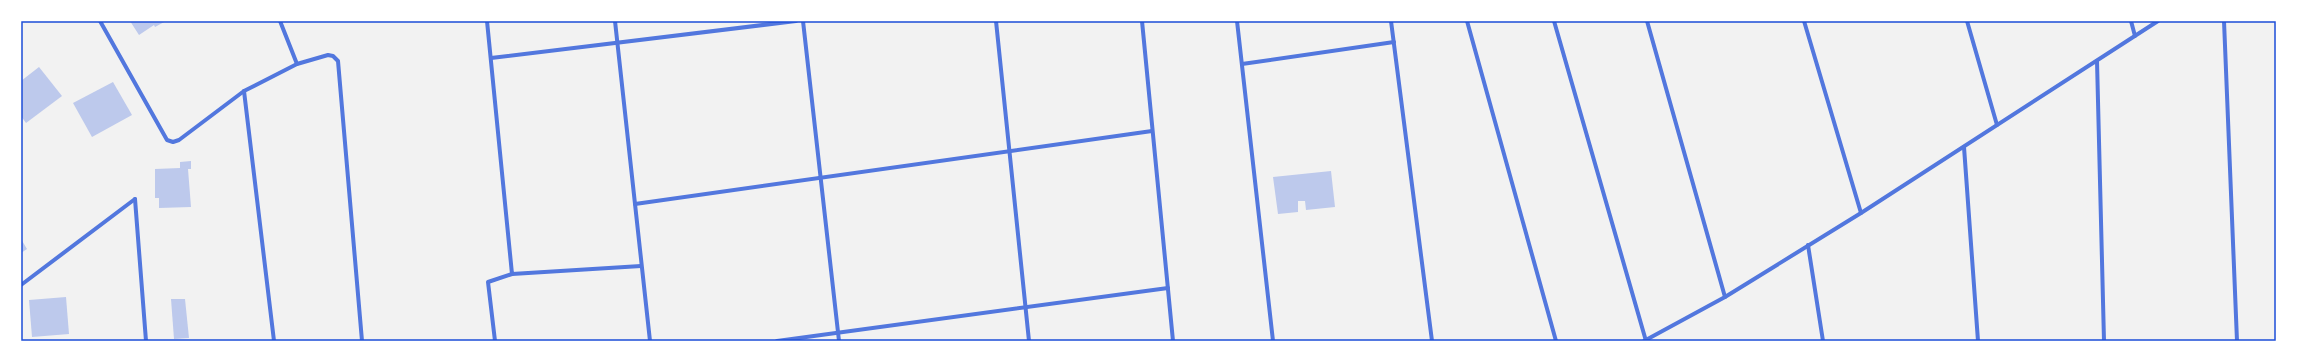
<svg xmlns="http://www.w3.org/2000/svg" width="2297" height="362" font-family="Overpass,sans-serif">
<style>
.building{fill:#bdc9ec}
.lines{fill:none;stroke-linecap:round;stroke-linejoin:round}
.minor{stroke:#5277de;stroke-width:4}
.neatline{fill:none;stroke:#1d4ed8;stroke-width:1.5}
</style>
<rect width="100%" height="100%" fill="#f2f2f2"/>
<g class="building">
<polygon points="130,21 166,21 155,27 154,25 139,35"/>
<polygon points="39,67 62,96 26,123 21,116 21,81"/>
<polygon points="113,82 132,115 92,137 73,103"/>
<polygon points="191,161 191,169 188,169 191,207 159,208 159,198 155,198 155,169 180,168 180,162"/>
<polygon points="1331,171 1335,207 1306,210 1305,201 1298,201 1298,212 1278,214 1273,177"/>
<polygon points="21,239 27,249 21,253"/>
<polygon points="66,297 69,334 32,337 29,300"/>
<polygon points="171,299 185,299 189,338 174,339"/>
</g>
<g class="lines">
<g class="minor">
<polyline points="100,21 167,140 173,142 179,140 244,91 297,64 328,55 333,56 338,61 362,341"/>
<polyline points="280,21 297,64"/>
<polyline points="487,21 512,274 641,266"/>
<polyline points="615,21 650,341"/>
<polyline points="803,21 839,341"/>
<polyline points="996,21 1029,341"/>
<polyline points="1142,21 1173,341"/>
<polyline points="1237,21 1273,341"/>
<polyline points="1391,21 1432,341"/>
<polyline points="1467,21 1556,341"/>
<polyline points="1554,21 1646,341"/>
<polyline points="1647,21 1725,297"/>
<polyline points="1804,21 1861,213"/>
<polyline points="1967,21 1997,125"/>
<polyline points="2131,21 2135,36"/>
<polyline points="2224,21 2237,341"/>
<polyline points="491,58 796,21"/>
<polyline points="2097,61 2104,341"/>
<polyline points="1242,64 1394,42"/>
<polyline points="244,91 274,341"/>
<polyline points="1964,147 1978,341"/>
<polyline points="135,199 146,341"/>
<polyline points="635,204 1152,131"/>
<polyline points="1808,245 1823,341"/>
<polyline points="21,285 135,199"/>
<polyline points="495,341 488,282 512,274"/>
<polyline points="777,341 1168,288"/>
<polyline points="1644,341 1725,297 1861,213 2158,21"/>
</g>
</g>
<rect width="2297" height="362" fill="none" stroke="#ffffff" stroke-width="44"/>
<rect x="22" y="22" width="2253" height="318" class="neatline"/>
</svg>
